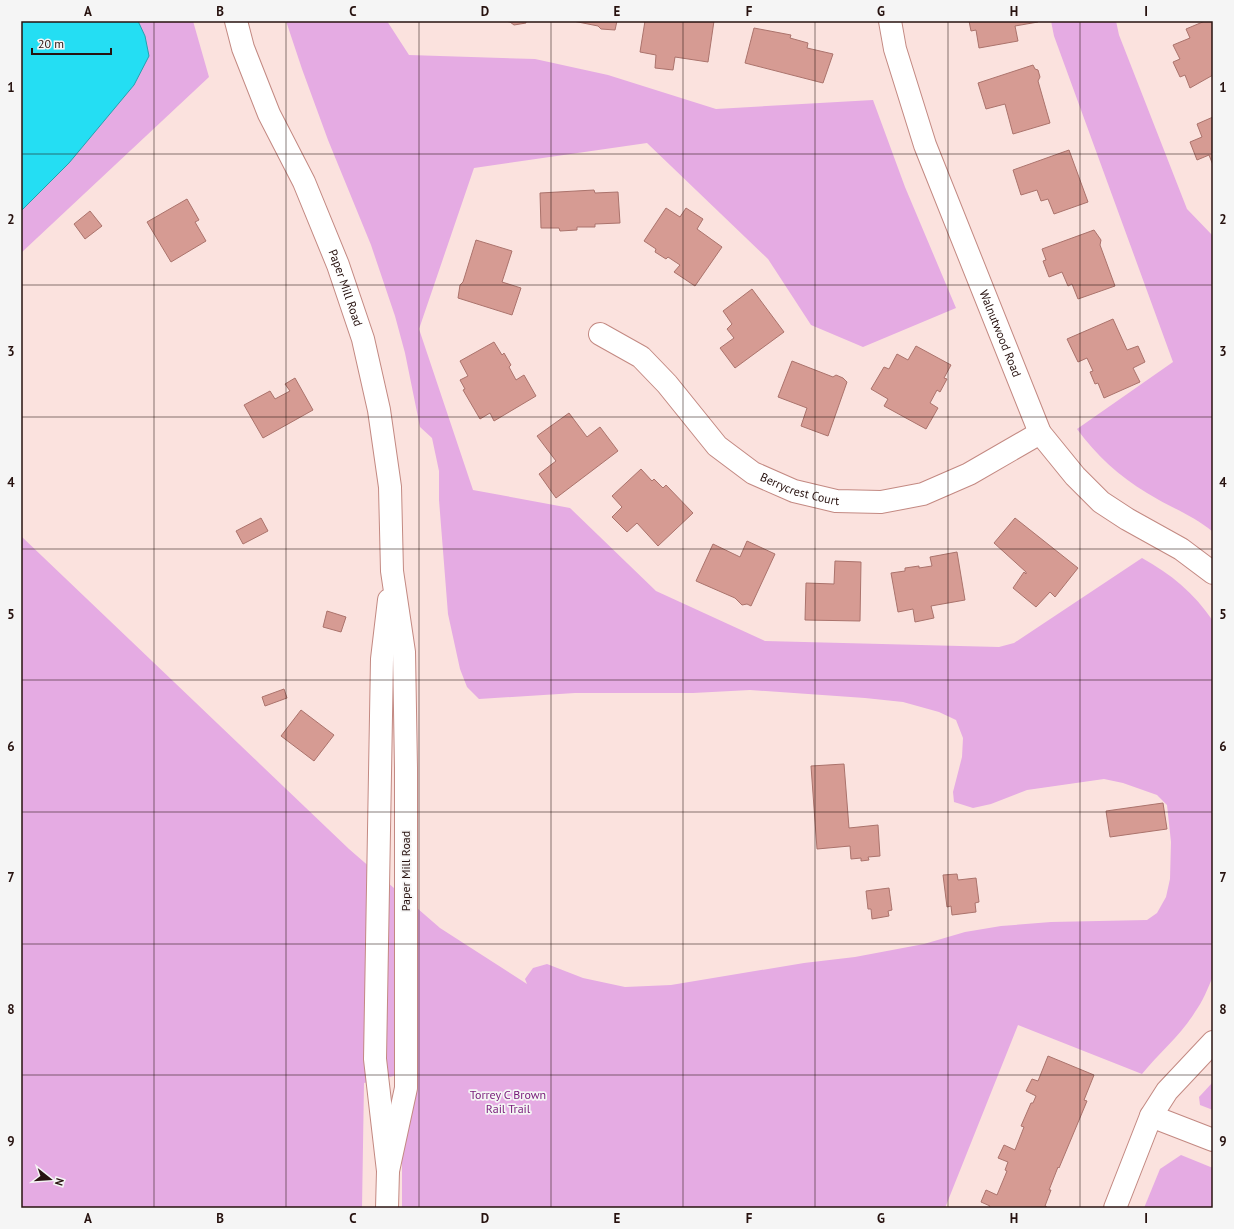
<svg xmlns="http://www.w3.org/2000/svg" width="1234" height="1229" font-family="'PT Sans',sans-serif">
<style>
.green{fill:#e5abe3}
.water{fill:#24def3;stroke:#25a1af}
.building{fill:#d69b93;stroke:#ab736c}
.lines{fill:none;stroke-linecap:round;stroke-linejoin:round}
.minor-casing{stroke:#c38982;stroke-width:24}
.secondary-casing{stroke:#c38982;stroke-width:24}
.minor{stroke:#fff;stroke-width:22}
.secondary{stroke:#fff;stroke-width:22}
.grid{fill:none;stroke:#27120f;stroke-width:1;stroke-opacity:0.55}
.labels{text-anchor:middle;stroke-width:3.5;stroke-linejoin:round;paint-order:stroke}
.street-label{font-size:12px;fill:#27120f;stroke:#f5f5f5}
.park-label{font-size:12px;fill:#771a79;stroke:#f5f5f5}
.neatline{fill:none;stroke:#27120f;stroke-width:1.5}
.grid-label{font-size:13px;text-anchor:middle;font-weight:bold;fill:#27120f}
</style>
<rect width="100%" height="100%" fill="#fbe2de"/>
<g class="green">
<polygon points="21,21 193,21 209,77 21,253"/>
<path d="M 286,21 L 387,21 L 409,55 L 535,59 L 608,75 L 716,109 L 873,100 L 905,187 L 956,308 L 863,347 L 811,325 L 768,259 L 647,143 L 474,168 L 419,329 L 473,490 L 570,508 L 656,591 L 765,641 L 999,647 L 1014,643 L 1142,558 C 1171,574 1194,593 1213,621 L 1213,976 C 1208,988 1203,1001 1195,1012 C 1181,1035 1159,1053 1142,1074 L 1018,1025 L 945,1208 L 402,1208 L 402,1074 L 364,1083 L 362,1208 L 21,1208 L 21,536 L 349,849 L 440,928 L 527,984 L 525,979 L 533,968 L 547,964 L 583,978 L 625,987 L 671,985 L 804,963 L 855,957 L 924,944 L 965,932 L 1001,926 L 1051,922 L 1147,920 L 1157,913 L 1166,897 L 1170,879 L 1171,842 L 1167,805 L 1157,795 L 1123,783 L 1104,779 L 1027,790 L 991,804 L 973,808 L 954,802 L 953,792 L 962,757 L 963,738 L 956,720 L 939,712 L 903,702 L 865,698 L 750,690 L 693,693 L 575,693 L 479,699 L 467,687 L 460,669 L 448,614 L 439,500 L 439,471 L 432,438 L 420,427 L 405,353 L 395,316 L 371,245 L 328,140 L 302,69 Z"/>
<path d="M 1051,21 L 1116,21 L 1119,35 L 1187,209 L 1213,236 L 1213,532 C 1193,515 1169,507 1147,493 C 1119,476 1096,455 1077,429 L 1173,362 L 1054,36 Z"/>
<polygon points="1213,1082 1213,1110 1200,1105 1199,1097"/>
<polygon points="1181,1155 1213,1168 1213,1208 1144,1208 1160,1169"/>
</g>
<polygon class="water" points="21,21 138,21 145,36 149,56 134,85 69,163 21,211"/>
<g class="building">
<polygon points="505,21 526,21 526,23 514,25 510,22"/>
<polygon points="573,21 617,21 615,30 601,29 598,26"/>
<polygon points="645,21 714,21 708,62 675,57 673,70 655,68 656,55 640,52"/>
<polygon points="969,21 1038,21 1038,22 1015,26 1018,41 979,48 976,30 971,31"/>
<polygon points="1205,21 1213,21 1213,75 1190,88 1185,75 1180,77 1173,62 1180,59 1173,45 1190,38 1186,29"/>
<polygon points="754,28 791,35 790,38 808,43 807,48 833,54 823,83 745,63"/>
<polygon points="1033,65 1035,69 1038,70 1040,77 1038,81 1050,123 1013,134 1005,104 986,109 978,83"/>
<polygon points="1213,117 1213,165 1209,155 1197,160 1190,142 1202,137 1197,124"/>
<polygon points="1069,150 1088,202 1054,214 1048,199 1041,201 1037,190 1021,195 1013,170"/>
<polygon points="594,190 595,193 618,192 620,223 595,224 595,227 577,227 577,230 560,231 559,228 541,228 540,193"/>
<polygon points="187,199 199,220 195,222 206,241 171,262 147,222"/>
<polygon points="666,208 680,217 686,208 703,219 697,229 722,247 695,286 674,272 680,265 668,257 666,259 655,252 656,249 644,241"/>
<polygon points="90,211 102,226 85,239 74,224"/>
<polygon points="1094,230 1101,240 1100,245 1115,286 1078,299 1072,284 1068,286 1062,272 1049,277 1043,261 1046,260 1042,249"/>
<polygon points="476,240 512,251 502,282 521,288 512,315 458,298 460,285 463,282"/>
<polygon points="752,289 784,332 735,368 720,348 734,338 727,329 732,324 723,311"/>
<polygon points="1113,319 1127,350 1138,346 1145,362 1133,368 1140,382 1104,398 1098,383 1095,384 1090,372 1093,371 1087,358 1078,362 1067,339"/>
<polygon points="494,342 502,355 504,353 511,365 509,367 516,380 524,375 536,396 494,421 490,413 480,419 463,390 465,389 460,380 468,376 460,361"/>
<polygon points="916,346 951,365 944,378 947,379 940,392 937,390 930,403 938,408 926,429 884,406 888,399 871,389 884,367 889,369 897,354 908,360"/>
<polygon points="792,361 833,377 836,375 843,378 847,382 828,436 801,426 807,408 778,397"/>
<polygon points="295,378 313,410 263,438 244,405 270,391 275,399 290,391 285,384"/>
<polygon points="569,413 587,437 600,427 618,451 556,498 539,474 556,461 537,436"/>
<polygon points="641,469 652,481 654,479 663,488 666,485 693,513 658,546 637,523 627,532 612,517 622,507 612,496"/>
<polygon points="261,518 268,531 243,544 236,531"/>
<polygon points="1015,518 1078,568 1055,597 1050,592 1036,607 1013,588 1024,572 1026,574 1026,572 994,543"/>
<polygon points="747,541 775,554 751,606 747,604 742,605 735,598 696,581 713,544 740,557"/>
<polygon points="957,552 965,600 931,606 934,618 915,622 913,609 898,612 891,573 905,571 905,568 919,566 919,568 932,566 930,557"/>
<polygon points="835,561 861,562 860,621 805,620 806,583 834,584"/>
<polygon points="327,611 346,617 341,632 323,627"/>
<polygon points="284,689 287,698 265,706 262,697"/>
<polygon points="301,710 334,735 314,761 281,736"/>
<polygon points="844,764 849,828 878,825 880,856 868,857 869,860 861,861 861,858 851,859 850,846 817,849 811,766"/>
<polygon points="1163,803 1167,829 1110,837 1106,811"/>
<polygon points="957,874 958,880 976,878 979,902 975,903 976,912 952,915 951,906 947,907 943,875"/>
<polygon points="889,888 892,910 888,911 889,916 872,919 871,909 868,909 866,891"/>
<polygon points="1048,1056 1094,1075 1084,1100 1087,1101 1059,1168 1058,1167 1049,1190 1051,1190 1045,1206 1047,1207 989,1208 990,1206 981,1202 986,1190 997,1195 1007,1171 1005,1170 1008,1162 998,1158 1004,1145 1015,1150 1024,1127 1021,1126 1031,1103 1033,1103 1036,1096 1026,1091 1032,1079 1038,1081"/>
</g>
<g class="lines">
<g class="minor-casing">
<g id="minor">
<path id="s1" d="M 890,21 L 895,49 L 925,145 L 1040,433 L 1075,476 L 1101,502 L 1127,519 L 1181,549 L 1213,573"/>
<path id="s2" d="M 600,334 L 641,357 L 667,384 L 717,446 L 753,473 L 794,491 L 836,501 L 881,502 L 923,494 L 969,474 L 1040,433"/>
<polyline points="1151,1116 1213,1140"/>
<polyline points="1115,1208 1151,1116 1167,1091 1213,1042"/>
</g>
</g>
<g class="secondary-casing">
<g id="secondary">
<path id="s3" d="M 236,21 L 243,48 L 269,114 L 304,182 L 338,265 L 363,339 L 379,410 L 390,487 L 392,571 L 404,652 L 406,768 L 406,1088 L 388,1171"/>
<polyline points="387,1208 388,1171 375,1059 382,659 389,600"/>
</g>
</g>
<use href="#minor" class="minor"/>
<use href="#secondary" class="secondary"/>
</g>
<path class="grid" d="M 154,21 L 154,1208M 286,21 L 286,1208M 419,21 L 419,1208M 551,21 L 551,1208M 683,21 L 683,1208M 815,21 L 815,1208M 948,21 L 948,1208M 1080,21 L 1080,1208M 21,154 L 1213,154M 21,285 L 1213,285M 21,417 L 1213,417M 21,549 L 1213,549M 21,680 L 1213,680M 21,812 L 1213,812M 21,944 L 1213,944M 21,1075 L 1213,1075"/>
<g class="labels">
<g class="street-label">
<text dy="4" stroke="none"><textPath href="#s3" startOffset="289">Paper Mill Road</textPath></text>
<text dy="4" stroke="none"><textPath href="#s1" startOffset="332">Walnutwood Road</textPath></text>
<text dy="4" stroke="none"><textPath href="#s2" startOffset="259">Berrycrest Court</textPath></text>
<text transform="translate(406 871) rotate(-90)" y="4">Paper Mill Road</text>
</g>
<g class="park-label">
<text x="508" y="1099">Torrey C Brown<tspan x="508" dy="14">Rail Trail</tspan></text>
</g>
</g>
<rect width="1234" height="1229" fill="none" stroke="#f5f5f5" stroke-width="44"/>
<g transform="translate(50 1179) rotate(107)" stroke="#f5f5f5" stroke-width="3" paint-order="stroke">
<path d="M0-3L7 15L0 10L-7 15Z" fill="#27120f"/>
<text y="-6" font-size="11" font-weight="bold" text-anchor="middle" fill="#27120f">N</text>
</g>
<path d="M32 48v6h79v-6" fill="none" stroke="#27120f" stroke-width="2"/>
<text x="38" y="48" font-size="12" fill="#27120f" stroke="#f5f5f5" stroke-width="3" paint-order="stroke">20 m</text>
<rect x="22" y="22" width="1190" height="1185" class="neatline"/>
<g class="grid-label">
<text x="88" y="16">A</text>
<text x="220" y="16">B</text>
<text x="353" y="16">C</text>
<text x="485" y="16">D</text>
<text x="617" y="16">E</text>
<text x="749" y="16">F</text>
<text x="881" y="16">G</text>
<text x="1014" y="16">H</text>
<text x="1146" y="16">I</text>
<text x="11" y="92">1</text>
<text x="1223" y="92">1</text>
<text x="11" y="224">2</text>
<text x="1223" y="224">2</text>
<text x="11" y="356">3</text>
<text x="1223" y="356">3</text>
<text x="11" y="487">4</text>
<text x="1223" y="487">4</text>
<text x="11" y="619">5</text>
<text x="1223" y="619">5</text>
<text x="11" y="751">6</text>
<text x="1223" y="751">6</text>
<text x="11" y="882">7</text>
<text x="1223" y="882">7</text>
<text x="11" y="1014">8</text>
<text x="1223" y="1014">8</text>
<text x="11" y="1146">9</text>
<text x="1223" y="1146">9</text>
<text x="88" y="1223">A</text>
<text x="220" y="1223">B</text>
<text x="353" y="1223">C</text>
<text x="485" y="1223">D</text>
<text x="617" y="1223">E</text>
<text x="749" y="1223">F</text>
<text x="881" y="1223">G</text>
<text x="1014" y="1223">H</text>
<text x="1146" y="1223">I</text>
</g>
</svg>
